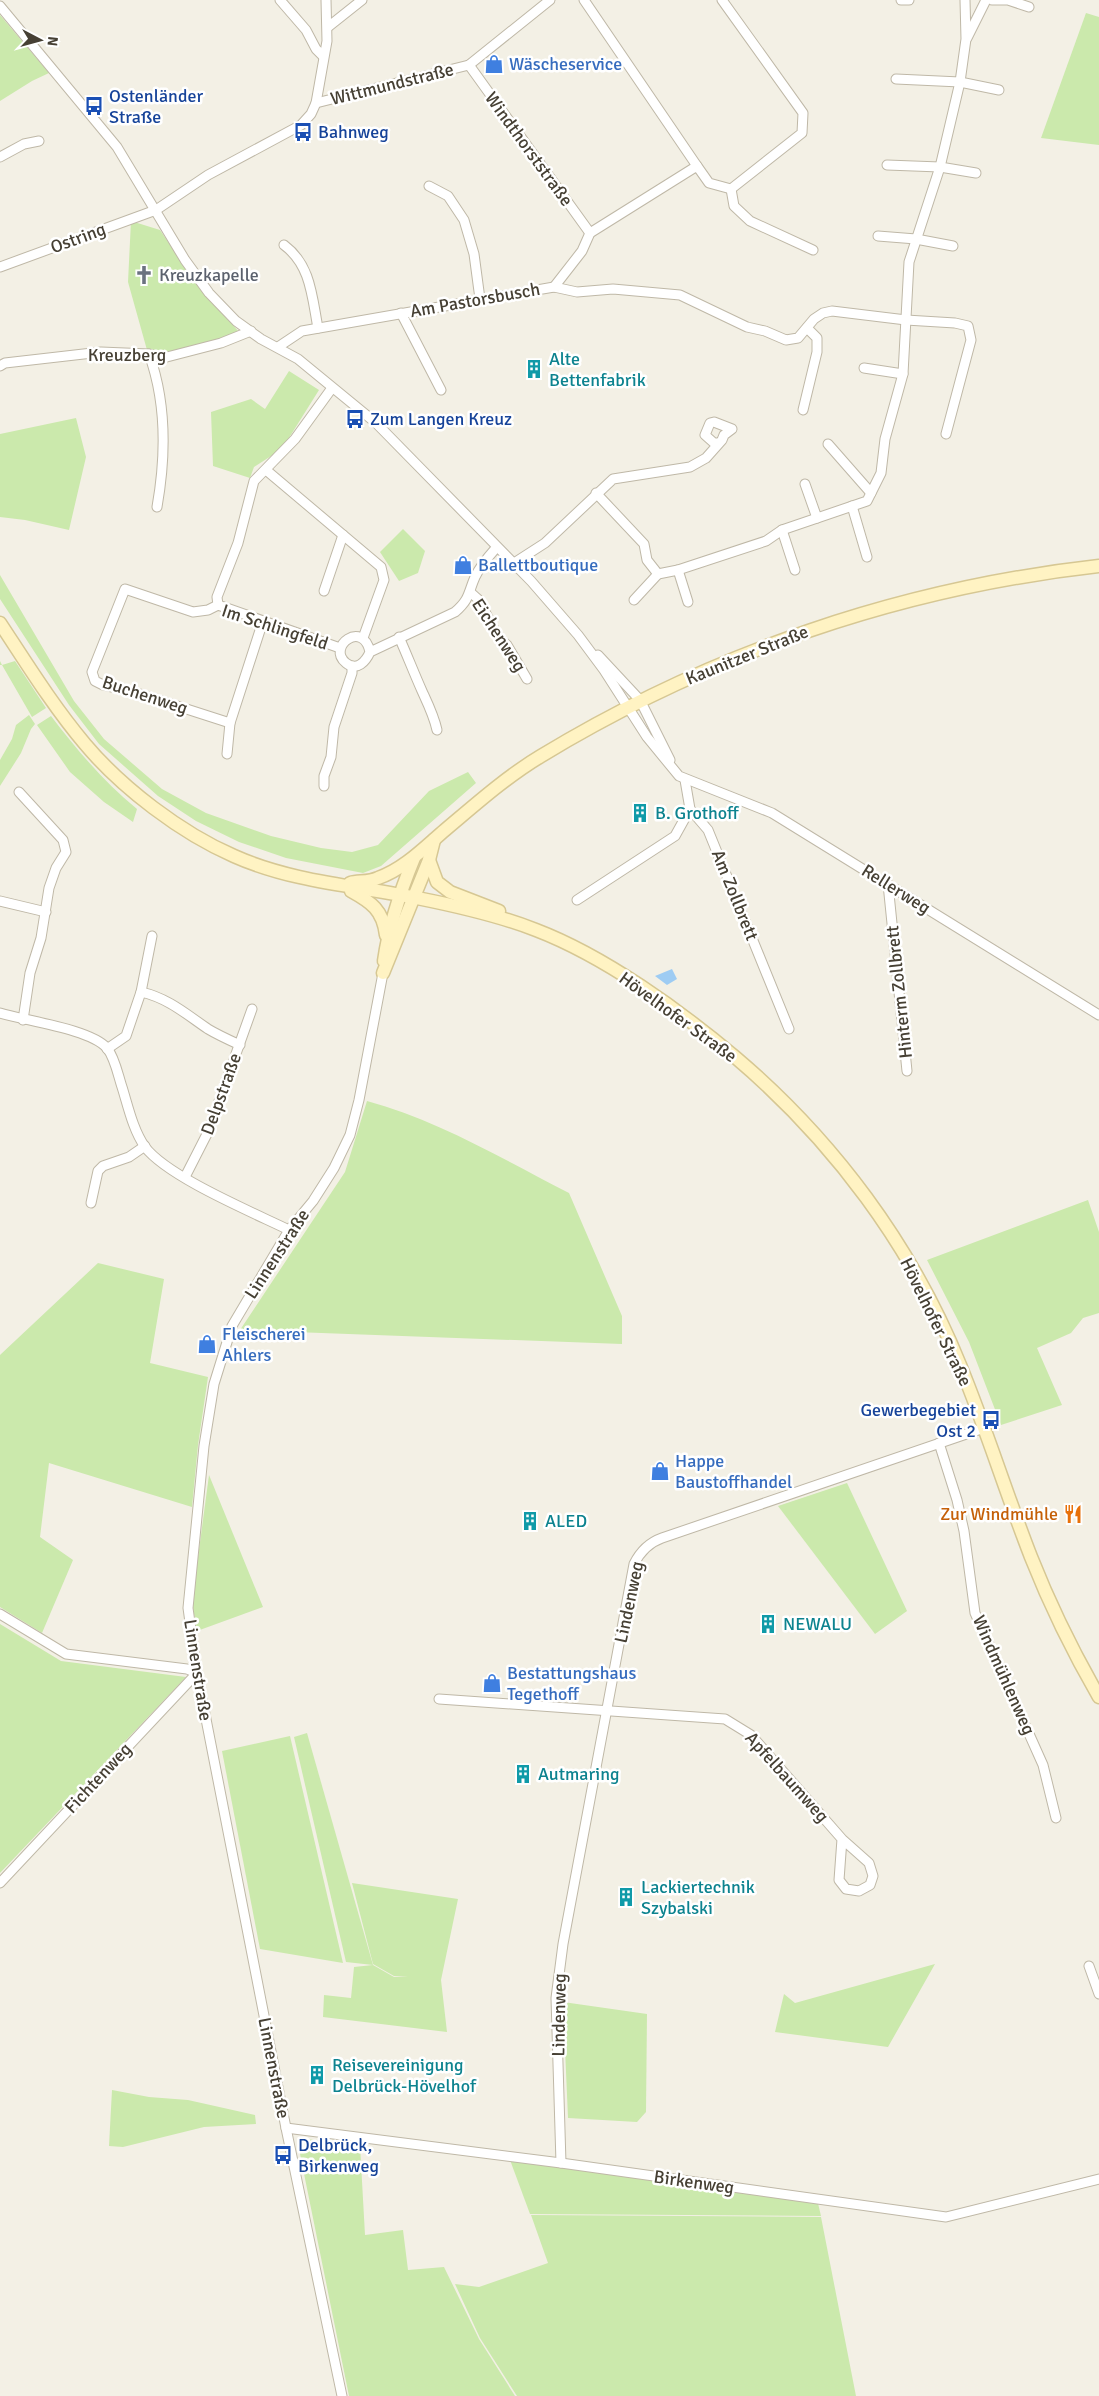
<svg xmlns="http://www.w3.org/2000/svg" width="1099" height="2396" font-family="Signika,sans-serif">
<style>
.green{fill:#cbe9ac}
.water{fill:#9eccf3}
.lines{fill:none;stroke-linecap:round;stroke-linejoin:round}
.minor-casing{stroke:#bfb8a7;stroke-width:11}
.secondary-casing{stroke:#d6c793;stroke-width:15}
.minor{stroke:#fff;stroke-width:9}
.secondary{stroke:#fff3c3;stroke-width:12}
.labels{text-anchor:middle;stroke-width:5;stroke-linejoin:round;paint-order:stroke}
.shop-label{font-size:18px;fill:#366cbe;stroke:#fff;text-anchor:start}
.street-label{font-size:18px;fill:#464034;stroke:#fff}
.transit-label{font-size:18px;fill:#164399;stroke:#fff;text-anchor:start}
.worship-label{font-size:18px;fill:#5b616d;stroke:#fff;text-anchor:start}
.culture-label{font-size:18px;fill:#0d838f;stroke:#fff;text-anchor:start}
.food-label{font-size:18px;fill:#c56008;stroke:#fff;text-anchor:end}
</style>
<rect width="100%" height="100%" fill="#f3f0e5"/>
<g class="green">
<polygon points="1086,13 1099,17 1099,145 1041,138"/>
<polygon points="0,15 49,73 32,81 0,101"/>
<polygon points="131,221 160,230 199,288 240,333 172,354 147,350 128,282"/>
<polygon points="289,371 319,390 282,449 254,467 250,478 213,466 211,412 251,399 265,409"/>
<polygon points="76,418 86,457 69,530 25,520 0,517 0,434"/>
<polygon points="403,529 425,551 418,573 399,581 380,552"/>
<polygon points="0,575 74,701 104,739 162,789 206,813 271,836 321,848 352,852 378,845 429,791 468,772 476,783 381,866 363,873 286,858 239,842 196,821 158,796 99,744 69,705 0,599"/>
<polygon points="0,661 2,665 15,661 46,708 32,717 2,665 0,665"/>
<polygon points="29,715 35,724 31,729 21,753 0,786 0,760 12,739 16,725"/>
<path d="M 51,716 C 77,750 103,781 137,809 L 133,822 L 104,802 L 70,772 L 37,725 Z"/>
<path d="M 367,1101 C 438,1120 504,1160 569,1193 L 622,1316 L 622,1344 L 240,1330 L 345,1172 Z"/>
<polygon points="1088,1200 1099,1232 1099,1313 1083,1318 1071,1333 1037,1348 1062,1405 1001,1425 969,1342 927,1260"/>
<polygon points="98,1263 164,1279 150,1363 208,1377 198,1445 192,1507 49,1463 40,1537 73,1560 42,1633 0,1607 0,1355"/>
<polygon points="209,1475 263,1607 197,1631 192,1602"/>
<polygon points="847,1483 907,1611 875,1634 778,1506"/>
<polygon points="0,1624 61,1661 186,1677 0,1873"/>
<polygon points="307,1733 373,1965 346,1962 294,1737"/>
<polygon points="290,1736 343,1963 260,1949 222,1751"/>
<polygon points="352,1883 458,1899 441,1980 447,2032 323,2017 324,1995 351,1998 354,1967 373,1965 394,1977 408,1977 394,1976 373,1964"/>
<polygon points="935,1964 888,2047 775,2032 784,1994 795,2003"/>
<polygon points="563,2002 647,2014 646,2112 637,2122 568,2118"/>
<polygon points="112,2090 149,2097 188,2100 255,2115 256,2124 204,2127 123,2147 109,2146"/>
<polygon points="305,2139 360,2145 365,2235 403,2230 408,2270 444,2267 479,2339 515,2396 349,2396 298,2144"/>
<polygon points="510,2160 817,2199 821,2216 530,2214"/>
<polygon points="531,2215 821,2217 856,2396 517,2396 480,2338 455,2284 479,2287 548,2263"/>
</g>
<polygon class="water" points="672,969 677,979 667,985 655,976"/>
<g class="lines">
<g class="minor-casing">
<g id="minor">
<polyline points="280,0 306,30 316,49 323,56"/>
<polyline points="584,0 697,166"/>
<polyline points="722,0 803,113 802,133 731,189 734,206 750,221 813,250"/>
<polyline points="901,0 909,0"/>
<polyline points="992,0 1008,0 1029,7"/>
<polyline points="0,6 117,147 185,260 209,293 236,321 261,339 298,359 376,423 531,581 578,635 604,670 647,737 679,776 772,813 1099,1015"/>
<polyline points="328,27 362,0"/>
<polyline points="967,38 986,0"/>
<polyline points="469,65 590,233"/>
<polyline points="896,79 960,82 999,90"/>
<polyline points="316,103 469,65 550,0"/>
<polyline points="0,157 24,144 39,141"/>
<polyline points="887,165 940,167 976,173"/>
<polyline points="429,186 448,196 464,220 474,254 480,299"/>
<polyline points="878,236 916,239 953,246"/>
<path d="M 284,245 C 311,265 312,297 318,328"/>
<polyline points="0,267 156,210 208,175 301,125 311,114 316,103 327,41 326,0"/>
<polyline points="554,287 582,251 590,233 697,166 709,183 731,189"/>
<polyline points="401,313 441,390"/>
<polyline points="278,347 302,331 554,287 577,292 613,289 680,295 747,327 765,331 786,340 798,338 814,319 823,313 832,311 906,320 955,323 968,326 971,340 946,434"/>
<path d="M 149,354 C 167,404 166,456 157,507"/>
<polyline points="0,366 5,363 101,352 149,354 163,358 221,343 251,331"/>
<polyline points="864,368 903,374"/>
<polyline points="803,410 817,352 817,338 807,328"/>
<polyline points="828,444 871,493"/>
<polyline points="266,470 381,567 384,580 363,638"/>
<polyline points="805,484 817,518"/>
<polyline points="596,493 644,544 647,560 658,574 678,570 766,541 782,530 867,501 881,473 885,439 903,374 909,262 940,167 960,82 966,39 965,0"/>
<polyline points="852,506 867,557"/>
<polyline points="782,530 795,570"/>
<polyline points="514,563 545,543 613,479 690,467 706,458 722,440 724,435 732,429 714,422 710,423 705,435 714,443 719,443"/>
<polyline points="678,570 688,602"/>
<polyline points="324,591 343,535"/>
<polyline points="470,592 479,600 498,637 507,645 527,679"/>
<polyline points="634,600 658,574"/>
<polyline points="218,605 217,597 238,543 254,481 295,439 332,388"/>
<path d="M 399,637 C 407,655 414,673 422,691 C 428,704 434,716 437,730"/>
<path d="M 370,652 C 363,619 326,647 346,663 C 357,672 366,661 370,652 L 455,612 C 470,599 468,593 475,577 C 480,566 488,557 496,548"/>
<polyline points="598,655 640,700 670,760"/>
<polyline points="230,723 140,694 103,685 95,681 92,672 125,589 193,612 208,610 218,605 340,648"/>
<polyline points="227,754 230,723 263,621"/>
<polyline points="685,780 690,809 708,830 789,1029"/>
<polyline points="324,786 324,776 331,757 334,727 352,673 352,666"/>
<polyline points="19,792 63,840 66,852 56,868 49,888 41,938 30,973 23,1020"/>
<polyline points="888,884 907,1071"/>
<polyline points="577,900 675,836 690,809"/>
<polyline points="0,901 46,912"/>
<path d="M 141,992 C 168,998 186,1014 208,1029 C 218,1035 229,1040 240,1045"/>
<path d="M 0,1013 C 26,1021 90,1029 107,1048 C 115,1058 118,1075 122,1087 C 128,1106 133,1130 145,1147 C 168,1177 252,1212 289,1230"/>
<polyline points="107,1049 126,1036 141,992 152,936"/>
<polyline points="185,1177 208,1132 252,1009"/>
<polyline points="91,1203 98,1171 103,1166 129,1157 145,1146"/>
<polyline points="939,1443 957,1500 964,1531 975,1613 1043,1765 1056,1818"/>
<polyline points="0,1614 66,1654 187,1669 197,1673"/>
<polyline points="439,1699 725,1719 751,1735 842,1839 869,1863 873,1876 870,1885 859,1891 846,1889 839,1880 842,1839"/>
<polyline points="0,1883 197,1673"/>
<polyline points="1089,1966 1099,1994"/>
<polyline points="286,2128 561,2163 946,2217 1099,2179"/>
<path d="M 561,2163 L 556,1998 L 563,1944 L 634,1564 C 640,1552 648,1543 662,1538 L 984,1428"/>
<polyline points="342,2396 286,2128 197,1673 188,1608 204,1446 214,1384 232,1326 289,1230 313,1201 334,1168 350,1135 359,1100 383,973"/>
</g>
</g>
<g class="secondary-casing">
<g id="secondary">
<path d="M 0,623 C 27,664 53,706 85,744 C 122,788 181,833 234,856 C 292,882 357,886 417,898 C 457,906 498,915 536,930 C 604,956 679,1010 735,1057 C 833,1140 912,1246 960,1365 C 986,1428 1006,1493 1031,1557 C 1050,1605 1073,1652 1099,1697"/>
<polyline points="429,860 437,882 450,892 499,911"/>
<path d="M 350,883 C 359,881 370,882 378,878 C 404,869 425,847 445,830 C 476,804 506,777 541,756 C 711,653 901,588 1099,566"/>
<path d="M 351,891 C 371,902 383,910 386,935"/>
<path d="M 384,961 C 389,925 400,892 414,858"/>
<polyline points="383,973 429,860 434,840"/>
</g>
</g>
<use href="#minor" class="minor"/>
<use href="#secondary" class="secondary"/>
</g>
<defs>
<g id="shop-bare" transform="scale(1.5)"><path d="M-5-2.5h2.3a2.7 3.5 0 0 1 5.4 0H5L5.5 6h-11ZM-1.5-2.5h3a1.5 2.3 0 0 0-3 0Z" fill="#3f7fe0" stroke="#fff" stroke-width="2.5" paint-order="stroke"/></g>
<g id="bus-bare" transform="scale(1.5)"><path d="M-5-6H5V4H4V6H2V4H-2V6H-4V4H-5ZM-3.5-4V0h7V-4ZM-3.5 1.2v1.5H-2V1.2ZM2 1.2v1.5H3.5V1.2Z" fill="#1a4fb4" stroke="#fff" stroke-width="2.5" paint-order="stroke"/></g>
<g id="church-bare" transform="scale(1.5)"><path d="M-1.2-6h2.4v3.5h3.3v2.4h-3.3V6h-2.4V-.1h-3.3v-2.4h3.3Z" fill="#6b7280" stroke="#fff" stroke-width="2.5" paint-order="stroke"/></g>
<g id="building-bare" transform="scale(1.5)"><path d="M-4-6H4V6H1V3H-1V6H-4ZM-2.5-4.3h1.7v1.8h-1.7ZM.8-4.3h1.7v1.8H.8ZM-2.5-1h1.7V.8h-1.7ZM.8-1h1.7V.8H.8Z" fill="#0f9aa8" stroke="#fff" stroke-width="2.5" paint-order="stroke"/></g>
<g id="restaurant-bare" transform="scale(1.5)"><path d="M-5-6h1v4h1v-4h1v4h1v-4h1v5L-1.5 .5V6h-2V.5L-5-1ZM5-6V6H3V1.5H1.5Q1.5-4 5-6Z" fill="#e8710a" stroke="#fff" stroke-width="2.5" paint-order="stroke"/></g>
</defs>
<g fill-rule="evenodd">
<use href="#shop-bare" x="494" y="64"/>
<use href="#bus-bare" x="94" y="106"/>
<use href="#bus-bare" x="303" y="132"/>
<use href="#church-bare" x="144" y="275"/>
<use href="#building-bare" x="534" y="369"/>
<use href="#bus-bare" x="355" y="419"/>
<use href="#shop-bare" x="463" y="565"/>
<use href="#building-bare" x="640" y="813"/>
<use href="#shop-bare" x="207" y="1344"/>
<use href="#bus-bare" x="991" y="1420"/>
<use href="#shop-bare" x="660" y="1471"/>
<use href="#restaurant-bare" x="1073" y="1514"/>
<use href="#building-bare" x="530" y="1521"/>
<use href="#building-bare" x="768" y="1624"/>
<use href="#shop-bare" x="492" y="1683"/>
<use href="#building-bare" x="523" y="1774"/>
<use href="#building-bare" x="626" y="1897"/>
<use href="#building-bare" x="317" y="2075"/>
<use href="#bus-bare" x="283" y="2155"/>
</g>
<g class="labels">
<g class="shop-label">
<text x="509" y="70">Wäscheservice</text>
<text x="478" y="571">Ballettboutique</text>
<text x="222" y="1340">Fleischerei<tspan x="222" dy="21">Ahlers</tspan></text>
<text x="675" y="1467">Happe<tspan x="675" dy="21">Baustoffhandel</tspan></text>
<text x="507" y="1679">Bestattungshaus<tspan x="507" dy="21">Tegethoff</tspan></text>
</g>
<g class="street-label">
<text transform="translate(392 84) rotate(-14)" y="6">Wittmundstraße</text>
<text transform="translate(529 149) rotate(54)" y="6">Windthorststraße</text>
<text transform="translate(78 238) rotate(-20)" y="6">Ostring</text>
<text transform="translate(475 300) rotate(-10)" y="6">Am Pastorsbusch</text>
<text x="127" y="361">Kreuzberg</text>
<text transform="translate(275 627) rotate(18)" y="6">Im Schlingfeld</text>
<text transform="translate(499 635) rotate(57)" y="6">Eichenweg</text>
<text transform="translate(747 655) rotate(-22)" y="6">Kaunitzer Straße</text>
<text transform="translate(145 695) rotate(18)" y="6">Buchenweg</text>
<text transform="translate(896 889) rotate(32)" y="6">Rellerweg</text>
<text transform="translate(735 895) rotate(68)" y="6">Am Zollbrett</text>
<text transform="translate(899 992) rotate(-96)" y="6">Hinterm Zollbrett</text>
<text transform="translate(678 1017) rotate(36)" y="6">Hövelhofer Straße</text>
<text transform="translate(221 1094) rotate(-70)" y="6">Delpstraße</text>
<text transform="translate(277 1254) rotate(-57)" y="6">Linnenstraße</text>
<text transform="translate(936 1322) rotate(64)" y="6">Hövelhofer Straße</text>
<text transform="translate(629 1602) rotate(-78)" y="6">Lindenweg</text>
<text transform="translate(198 1670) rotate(81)" y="6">Linnenstraße</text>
<text transform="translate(1004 1675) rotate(66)" y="6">Windmühlenweg</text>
<text transform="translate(787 1777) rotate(48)" y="6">Apfelbaumweg</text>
<text transform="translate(98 1778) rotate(-47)" y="6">Fichtenweg</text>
<text transform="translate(559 2015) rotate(-89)" y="6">Lindenweg</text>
<text transform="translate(274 2068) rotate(79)" y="6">Linnenstraße</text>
<text transform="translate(694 2182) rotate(8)" y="6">Birkenweg</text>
</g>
<g class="transit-label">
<text x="109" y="102">Ostenländer<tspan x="109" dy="21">Straße</tspan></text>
<text x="318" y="138">Bahnweg</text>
<text x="370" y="425">Zum Langen Kreuz</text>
<text x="976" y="1416" text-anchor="end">Gewerbegebiet<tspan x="976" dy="21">Ost 2</tspan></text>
<text x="298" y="2151">Delbrück,<tspan x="298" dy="21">Birkenweg</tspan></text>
</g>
<g class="worship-label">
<text x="159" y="281">Kreuzkapelle</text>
</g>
<g class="culture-label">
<text x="549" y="365">Alte<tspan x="549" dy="21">Bettenfabrik</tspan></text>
<text x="655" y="819">B. Grothoff</text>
<text x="545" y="1527">ALED</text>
<text x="783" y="1630">NEWALU</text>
<text x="538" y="1780">Autmaring</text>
<text x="641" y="1893">Lackiertechnik<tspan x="641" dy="21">Szybalski</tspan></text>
<text x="332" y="2071">Reisevereinigung<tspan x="332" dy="21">Delbrück-Hövelhof</tspan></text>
</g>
<g class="food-label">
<text x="1058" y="1520">Zur Windmühle</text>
</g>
</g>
<g transform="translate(40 40) rotate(96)" stroke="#ffffff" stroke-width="4" paint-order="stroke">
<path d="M0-4L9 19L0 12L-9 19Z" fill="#464034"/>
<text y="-8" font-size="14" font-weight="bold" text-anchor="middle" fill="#464034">N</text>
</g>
</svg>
